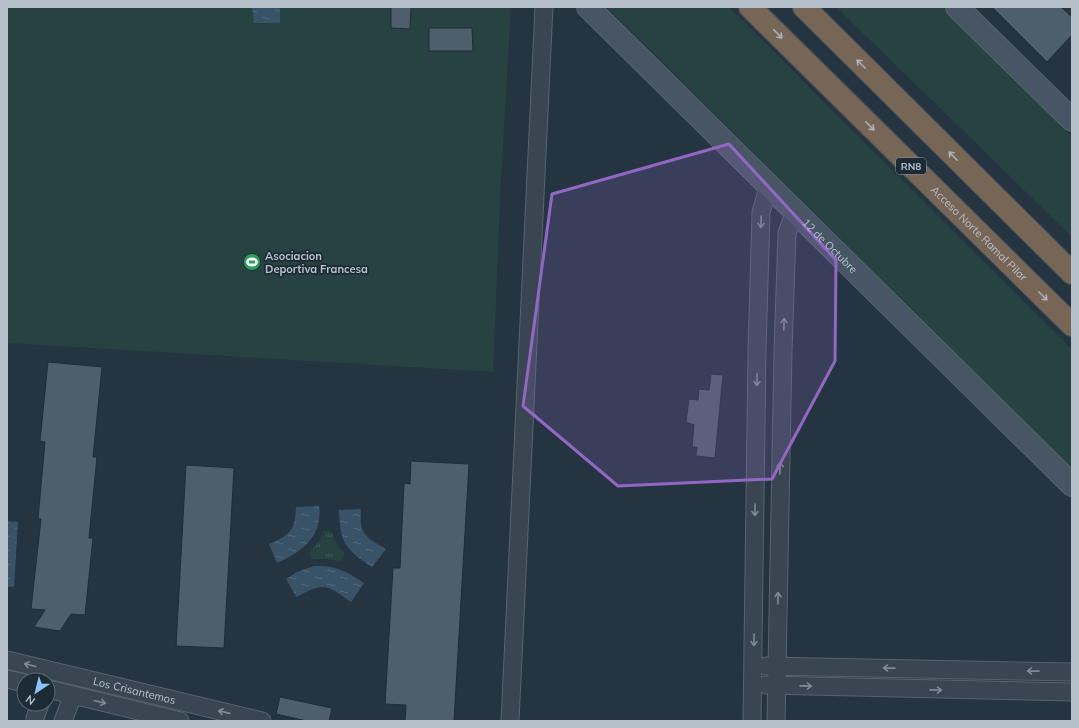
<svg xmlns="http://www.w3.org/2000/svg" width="1079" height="728" font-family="Mulish,sans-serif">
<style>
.grass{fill:#264241}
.park{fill:url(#park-tufts)}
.water{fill:url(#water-ripples)}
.building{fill:#4d5e6c;stroke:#1f2d38}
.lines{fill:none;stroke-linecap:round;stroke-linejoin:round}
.street-casing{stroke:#57636e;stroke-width:19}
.secondary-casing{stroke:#57636e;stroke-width:24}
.highway-casing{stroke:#43505b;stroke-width:24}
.street{stroke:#394651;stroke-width:17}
.secondary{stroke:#475564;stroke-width:22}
.highway{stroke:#776555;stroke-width:22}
.oneway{stroke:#acb2b9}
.oneway2{stroke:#7d8994}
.marked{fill:#9267c4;fill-opacity:0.2;stroke:#9267c4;stroke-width:3;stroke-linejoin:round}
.labels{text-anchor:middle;stroke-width:3.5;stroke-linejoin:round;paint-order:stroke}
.shield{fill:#1d2b36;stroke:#87939e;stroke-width:1}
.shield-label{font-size:10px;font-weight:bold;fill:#b5c0cb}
.street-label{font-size:11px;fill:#b5c0cb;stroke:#1d2b36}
.poi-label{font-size:11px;font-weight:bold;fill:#b5c0cb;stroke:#1d2b36;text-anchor:start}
</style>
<defs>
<pattern id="park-tufts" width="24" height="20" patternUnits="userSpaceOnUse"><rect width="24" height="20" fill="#264241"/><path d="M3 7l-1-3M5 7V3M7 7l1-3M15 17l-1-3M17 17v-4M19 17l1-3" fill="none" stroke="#435c5b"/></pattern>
<pattern id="water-ripples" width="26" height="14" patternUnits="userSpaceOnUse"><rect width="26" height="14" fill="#385368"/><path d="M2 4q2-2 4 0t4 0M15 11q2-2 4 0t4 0" fill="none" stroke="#536a7c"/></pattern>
</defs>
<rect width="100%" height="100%" fill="#243441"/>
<g class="grass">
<polygon points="7,7 511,7 501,180 493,372 7,343"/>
<polygon points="607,7 729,7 1072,349 1072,470"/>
<polygon points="836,7 942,7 1072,137 1072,237"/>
</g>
<polygon class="park" points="323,531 332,531 338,547 345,553 340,561 328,559 311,559 309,553 320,540"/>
<g class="water">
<polygon points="252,7 280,7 280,23 254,23"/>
<path d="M 319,506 C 323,536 302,552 277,563 L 269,544 C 290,535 295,531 296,507 Z"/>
<path d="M 361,509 C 359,535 365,536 386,549 L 372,567 C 345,549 340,543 339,510 Z"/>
<polygon points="7,521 18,522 14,587 7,587"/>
<path d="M 314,566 C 335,565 347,571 364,583 L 351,602 C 324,583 324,583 296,597 L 286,579 L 297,572 Z"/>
</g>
<g class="building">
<polygon points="391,7 411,7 410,29 391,28"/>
<polygon points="992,7 1061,7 1072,17 1072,35 1047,62"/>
<polygon points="429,28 472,28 473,51 429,51"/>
<polygon points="48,362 102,367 93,457 97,457 89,538 93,538 85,615 71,614 60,631 34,627 45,610 31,609 41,519 38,519 45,442 40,441"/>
<polygon points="711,374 723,375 715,458 696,456 697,447 692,447 694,425 686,422 689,399 698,400 699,389 709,390"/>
<polygon points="411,461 469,464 454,721 405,721 406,705 385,704 393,568 400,568 404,483 410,484"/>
<polygon points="186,465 234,468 224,648 176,646"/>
<polygon points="280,697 332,708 329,721 307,721 276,714"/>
</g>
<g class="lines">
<g class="street-casing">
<g id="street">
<path id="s1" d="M 7,660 L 262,721"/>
<polyline points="766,666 1072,672"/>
<polyline points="7,679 24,683"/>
<polyline points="766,685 1072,692"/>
<polyline points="48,689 180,721"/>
<polyline points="35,718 40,704"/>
<polyline points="63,721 73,695"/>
<polyline points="510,721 544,7"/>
<polyline points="752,721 757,351 761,212 769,185"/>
<polyline points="776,721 783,351 787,233 795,211"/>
</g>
</g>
<g class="secondary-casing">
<g id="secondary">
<path id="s2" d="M 588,7 L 1072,485"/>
<polyline points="957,7 1072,120"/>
</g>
</g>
<g class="highway-casing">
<g id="highway">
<path id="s3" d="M 750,7 L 1072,325"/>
<polyline points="804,7 1072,273"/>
</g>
</g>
<use href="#street" class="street"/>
<use href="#secondary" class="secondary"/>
<use href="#highway" class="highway"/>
</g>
<defs><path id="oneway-shaft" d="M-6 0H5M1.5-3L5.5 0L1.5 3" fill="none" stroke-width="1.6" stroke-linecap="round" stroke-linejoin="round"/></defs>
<g class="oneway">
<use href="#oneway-shaft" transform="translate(778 34) rotate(45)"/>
<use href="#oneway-shaft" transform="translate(861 64) rotate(-135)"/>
<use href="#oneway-shaft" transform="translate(870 126) rotate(45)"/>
<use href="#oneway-shaft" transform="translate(953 156) rotate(-135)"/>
<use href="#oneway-shaft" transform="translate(1043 296) rotate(45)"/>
</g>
<g class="oneway2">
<use href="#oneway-shaft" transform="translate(761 222) rotate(92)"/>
<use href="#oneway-shaft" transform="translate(784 324) rotate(-88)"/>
<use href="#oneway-shaft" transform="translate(757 380) rotate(91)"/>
<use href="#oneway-shaft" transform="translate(780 468) rotate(-89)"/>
<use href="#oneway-shaft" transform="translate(755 510) rotate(91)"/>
<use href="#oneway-shaft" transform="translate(778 598) rotate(-89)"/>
<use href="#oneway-shaft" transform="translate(754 640) rotate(91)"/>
<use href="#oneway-shaft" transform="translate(30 665) rotate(-166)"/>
<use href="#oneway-shaft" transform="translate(889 668) rotate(-179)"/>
<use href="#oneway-shaft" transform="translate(1033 671) rotate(-179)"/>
<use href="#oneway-shaft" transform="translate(806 686) rotate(1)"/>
<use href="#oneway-shaft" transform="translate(936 690) rotate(1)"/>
<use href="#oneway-shaft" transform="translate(100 702) rotate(14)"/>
<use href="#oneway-shaft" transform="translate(224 712) rotate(-167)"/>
</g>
<path class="marked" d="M 729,144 L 836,260 L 835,361 L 772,479 L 618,486 L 523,406 L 552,194 Z"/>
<defs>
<g id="stadium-disc" transform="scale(0.9)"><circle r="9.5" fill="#2e9e5b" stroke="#1d2b36"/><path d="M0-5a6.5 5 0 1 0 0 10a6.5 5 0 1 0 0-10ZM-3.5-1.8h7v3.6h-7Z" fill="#fff"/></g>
</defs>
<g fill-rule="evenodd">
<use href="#stadium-disc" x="252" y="262"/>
</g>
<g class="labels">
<rect class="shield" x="896" y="158" width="30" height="16" rx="3"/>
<g class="shield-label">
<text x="911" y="170">RN8</text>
</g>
<g class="street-label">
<text dy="4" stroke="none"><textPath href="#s3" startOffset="322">Acceso Norte Ramal Pilar</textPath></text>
<text dy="4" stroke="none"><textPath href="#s2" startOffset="340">12 de Octubre</textPath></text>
<text dy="4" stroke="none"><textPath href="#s1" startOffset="131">Los Crisantemos</textPath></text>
</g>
<g class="poi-label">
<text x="265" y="260">Asociacion<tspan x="265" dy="13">Deportiva Francesa</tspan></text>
</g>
</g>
<rect width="1079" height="728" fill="none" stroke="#b5c0cb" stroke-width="16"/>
<g transform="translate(36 692) rotate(215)"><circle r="19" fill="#1d2b36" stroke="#5a6772"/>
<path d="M0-3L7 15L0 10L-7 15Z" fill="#8ac5fb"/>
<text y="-6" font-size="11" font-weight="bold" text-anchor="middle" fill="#b5c0cb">N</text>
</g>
</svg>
